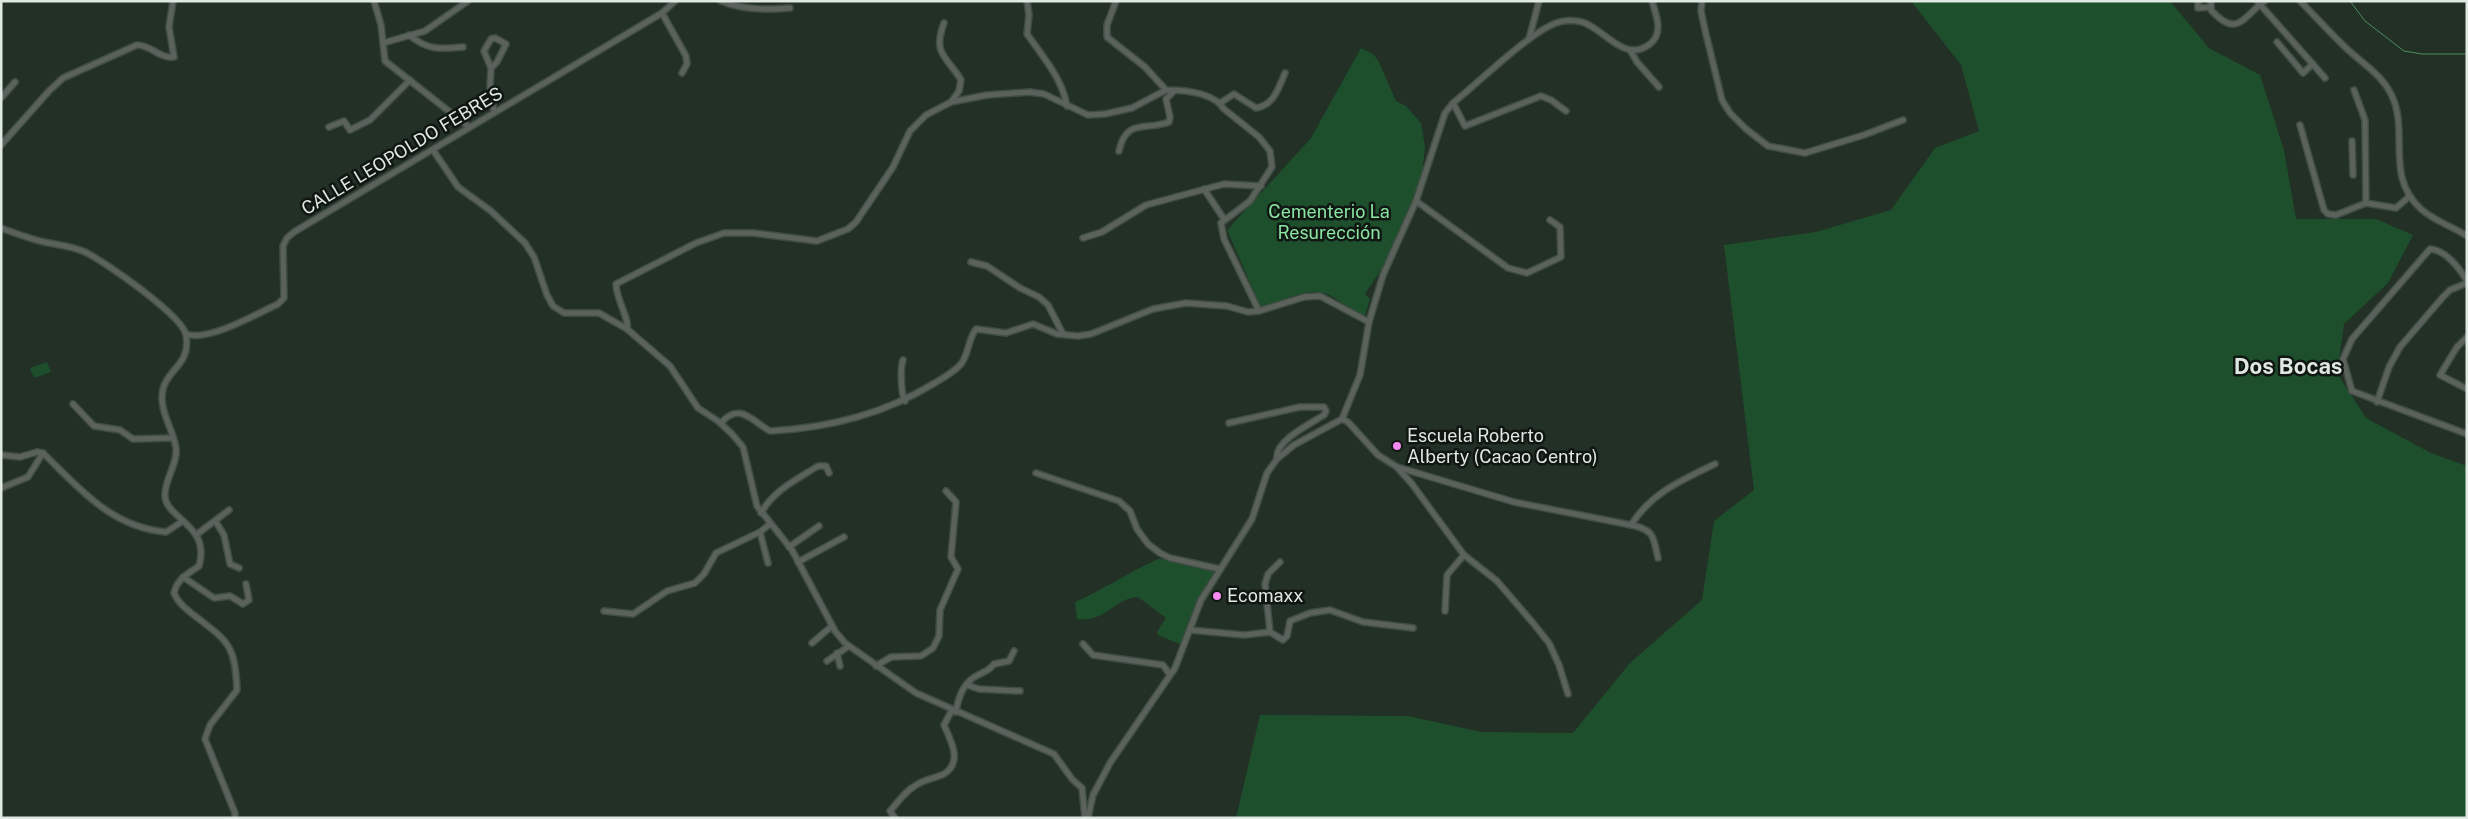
<svg xmlns="http://www.w3.org/2000/svg" width="2468" height="819" font-family="'Public Sans',sans-serif">
<style>
.green{fill:#1d4f2d}
.lines{fill:none;stroke-linecap:round;stroke-linejoin:round}
.stream{stroke:#4d8d5f;stroke-width:1}
.minor-casing{stroke:#404d43;stroke-width:8}
.minor{stroke:#5b625c;stroke-width:5}
.poi-dot{fill:#f489f0;stroke:#101611;stroke-width:2}
.labels{text-anchor:middle;stroke-width:5;stroke-linejoin:round;paint-order:stroke}
.street-label{font-size:18px;fill:#dfe8e1;stroke:#101611}
.park-label{font-size:18px;fill:#8ae4a2;stroke:#101611}
.poi-label{font-size:18px;fill:#dfe8e1;stroke:#101611;text-anchor:start}
.district-label{font-size:22px;font-weight:bold;fill:#dfe8e1;stroke:#101611}
</style>
<rect width="100%" height="100%" fill="#223025"/>
<g class="green">
<polygon points="1911,1 2170,1 2209,48 2260,75 2284,150 2296,219 2376,219 2413,235 2388,283 2344,324 2337,373 2366,418 2431,453 2467,466 2467,818 1236,818 1260,715 1408,716 1482,732 1573,733 1630,663 1702,600 1714,521 1754,490 1724,245 1816,232 1891,210 1935,148 1979,131 1961,65"/>
<path d="M 1361,48 L 1373,54 L 1378,60 L 1396,101 L 1406,106 L 1421,123 L 1425,147 L 1422,174 L 1392,253 L 1365,294 L 1370,299 L 1365,315 L 1361,317 C 1351,311 1338,299 1329,295 C 1305,284 1283,304 1261,308 L 1228,232 L 1228,229 L 1311,138 Z"/>
<polygon points="47,362 51,372 34,378 30,368"/>
<path d="M 1158,559 L 1190,559 L 1220,566 L 1201,595 L 1182,645 L 1158,635 L 1157,632 L 1166,618 L 1138,597 C 1114,598 1106,623 1077,619 L 1075,602 C 1103,590 1129,572 1158,559 Z"/>
</g>
<g class="lines">
<polyline class="stream" points="2350,1 2365,21 2404,51 2422,54 2467,54"/>
<g class="minor-casing">
<g id="minor">
<polyline points="374,1 381,25 385,61 469,127"/>
<path d="M 721,1 C 742,10 767,10 790,8"/>
<path d="M 1027,1 L 1029,15 L 1027,34 C 1043,57 1062,78 1067,106"/>
<path d="M 1116,1 L 1107,25 L 1107,37 L 1145,67 L 1166,90 C 1185,90 1213,92 1224,109 L 1259,137 L 1270,151 L 1272,167 L 1250,201 L 1221,223 L 1224,239 L 1259,311"/>
<polyline points="1702,1 1701,11 1705,30 1722,100 1730,113 1746,129 1768,146 1805,153 1864,135 1903,120"/>
<polyline points="2198,1 2198,8 2211,7"/>
<path d="M 2211,1 L 2211,10 C 2239,41 2245,13 2265,1"/>
<polyline points="2257,1 2325,78"/>
<path d="M 2300,1 C 2316,17 2330,33 2346,48 C 2362,63 2381,74 2391,94 C 2410,131 2384,176 2421,209 C 2434,221 2452,226 2467,236"/>
<polyline points="662,13 686,56 687,64 682,73"/>
<path d="M 944,23 C 932,55 947,56 961,80 L 959,91 L 951,102"/>
<path d="M 409,35 C 429,51 440,49 463,47"/>
<polyline points="1529,39 1539,1"/>
<polyline points="2277,42 2303,73 2313,64"/>
<polyline points="383,43 425,31 468,1"/>
<polyline points="1630,50 1637,62 1659,87"/>
<polyline points="491,68 497,62 506,44 495,38 491,39 484,51 491,68 490,86 494,112"/>
<polyline points="2354,90 2365,120 2366,203"/>
<polyline points="1,98 15,82"/>
<path d="M 1220,103 L 1234,94 L 1256,108 C 1274,105 1278,89 1285,73"/>
<polyline points="1453,103 1465,126 1541,96 1551,100 1566,111"/>
<polyline points="2300,125 2324,210 2328,214 2336,215 2366,203 2396,208 2410,196"/>
<polyline points="329,127 344,121 350,130 370,120 410,80"/>
<polyline points="2352,141 2353,175"/>
<path d="M 1,145 L 49,91 L 63,78 L 137,45 C 151,45 160,59 174,57 L 169,27 L 173,1"/>
<polyline points="433,150 458,187 491,211 525,243 534,257 547,295 553,306 564,313 599,313 627,329 670,366 698,408 718,421 732,434 743,447 757,506 792,550 835,631 845,643 916,693 1054,754 1072,779 1082,788 1085,818"/>
<path d="M 1119,151 C 1126,118 1145,131 1169,122 L 1170,117 L 1166,99 L 1174,91"/>
<polyline points="1204,189 1224,219"/>
<polyline points="1416,201 1508,268 1527,273 1561,257 1560,227 1550,220"/>
<path d="M 1,228 C 15,233 30,239 44,242 C 58,245 72,246 85,252 C 104,261 183,316 186,335 C 191,365 168,368 163,389 C 158,410 173,428 176,448 C 178,464 164,480 165,496 C 166,519 211,525 199,566 C 188,574 177,579 174,593 C 178,603 186,609 195,616 C 229,642 235,645 237,690 L 210,725 L 205,739 L 235,813 L 235,818"/>
<polyline points="1083,238 1102,232 1146,205 1224,184 1261,186"/>
<polyline points="971,262 987,266 1020,288 1039,297 1048,305 1063,334"/>
<path d="M 2467,281 C 2460,269 2446,250 2430,249 L 2352,339 L 2343,359 L 2352,391 L 2467,434"/>
<path d="M 627,329 C 630,320 616,299 616,284 L 696,243 L 724,233 L 753,233 L 817,241 L 848,229 L 856,222 L 893,167 L 910,131 L 926,115 L 951,102 L 987,95 L 1030,92 L 1044,94 L 1088,115 L 1105,114 L 1132,108 L 1166,90"/>
<path d="M 186,334 C 209,342 256,314 278,304 L 284,298 L 283,246 L 287,238 L 294,232 L 662,13 L 675,1"/>
<polyline points="2467,337 2457,347 2440,375 2467,389"/>
<path d="M 903,360 C 900,368 901,394 905,401"/>
<polyline points="2377,402 2389,367 2400,347 2443,297 2450,290 2467,283"/>
<polyline points="73,404 94,426 120,430 133,439 172,438"/>
<polyline points="1342,419 1348,422 1378,455 1397,467 1412,484 1464,555 1497,581 1533,623 1549,643 1559,665 1568,694"/>
<path d="M 721,423 C 740,401 753,422 770,431 C 828,428 884,414 933,384 C 943,378 953,373 961,364 C 969,354 968,339 976,329 L 1006,333 L 1033,324 L 1057,334 L 1078,336 L 1091,334 L 1153,309 L 1186,303 L 1227,306 L 1248,312 L 1259,311 L 1304,297 L 1320,296 L 1369,322"/>
<path d="M 1229,423 L 1300,407 L 1324,407 L 1326,411 L 1324,415 C 1310,424 1274,441 1277,459"/>
<path d="M 1,455 L 20,457 L 37,452 L 43,453 C 80,489 111,527 166,532 L 183,521"/>
<path d="M 1397,467 L 1514,502 L 1631,525 C 1651,493 1682,480 1715,464"/>
<polyline points="1036,473 1119,501 1130,511 1137,529 1148,544 1160,553 1170,558 1220,569"/>
<polyline points="1,488 28,477 43,453"/>
<path d="M 761,513 C 774,490 796,480 818,466 L 826,466 L 829,473"/>
<polyline points="216,522 224,535 230,564 239,568"/>
<path d="M 1631,525 C 1655,530 1653,537 1658,558"/>
<polyline points="760,532 768,563"/>
<polyline points="196,535 229,510"/>
<polyline points="789,547 819,526"/>
<polyline points="798,562 844,537"/>
<polyline points="183,577 214,598 230,596 243,604 249,600 246,584"/>
<polyline points="604,611 633,614 667,591 695,583 704,574 716,553 760,532 770,524"/>
<polyline points="1445,611 1447,575 1464,555"/>
<polyline points="1190,630 1244,635 1270,632 1283,640 1287,636 1290,621 1310,613 1330,610 1363,622 1413,628"/>
<polyline points="1270,632 1265,584 1268,574 1280,562"/>
<polyline points="812,643 832,626"/>
<polyline points="1083,644 1093,655 1163,665 1170,675"/>
<polyline points="837,653 840,666"/>
<polyline points="827,661 849,646"/>
<polyline points="876,666 891,657 921,656 933,648 939,636 940,610 958,569 951,557 956,502 946,491"/>
<polyline points="967,685 979,689 1020,691"/>
<path d="M 956,712 C 958,698 963,682 978,675 C 985,671 989,671 994,664 L 1009,661 L 1014,651"/>
<path d="M 895,818 L 890,811 C 899,801 906,790 918,784 C 926,779 936,778 944,774 C 963,762 951,741 944,725 L 952,710"/>
<path d="M 1088,818 L 1093,795 L 1110,763 L 1175,668 L 1201,600 L 1252,519 L 1267,473 L 1277,459 L 1294,445 L 1342,419 L 1360,375 L 1369,322 L 1383,275 L 1416,201 L 1445,113 L 1453,103 C 1478,83 1529,33 1556,23 C 1564,20 1574,20 1582,22 C 1605,29 1624,64 1650,44 C 1664,33 1656,15 1652,1"/>
</g>
</g>
<use href="#minor" class="minor"/>
</g>
<g class="poi-dot">
<circle cx="1397" cy="446" r="5"/>
<circle cx="1217" cy="596" r="5"/>
</g>
<g class="labels">
<g class="street-label">
<text transform="translate(402 151) rotate(-31)" y="6">CALLE LEOPOLDO FEBRES</text>
</g>
<g class="park-label">
<text x="1329" y="218">Cementerio La<tspan x="1329" dy="21">Resurección</tspan></text>
</g>
<g class="poi-label">
<text x="1407" y="442">Escuela Roberto<tspan x="1407" dy="21">Alberty (Cacao Centro)</tspan></text>
<text x="1227" y="602">Ecomaxx</text>
</g>
<g class="district-label">
<text x="2288" y="374">Dos Bocas</text>
</g>
</g>
<rect width="2468" height="819" fill="none" stroke="#dfe8e1" stroke-width="5"/>
</svg>
